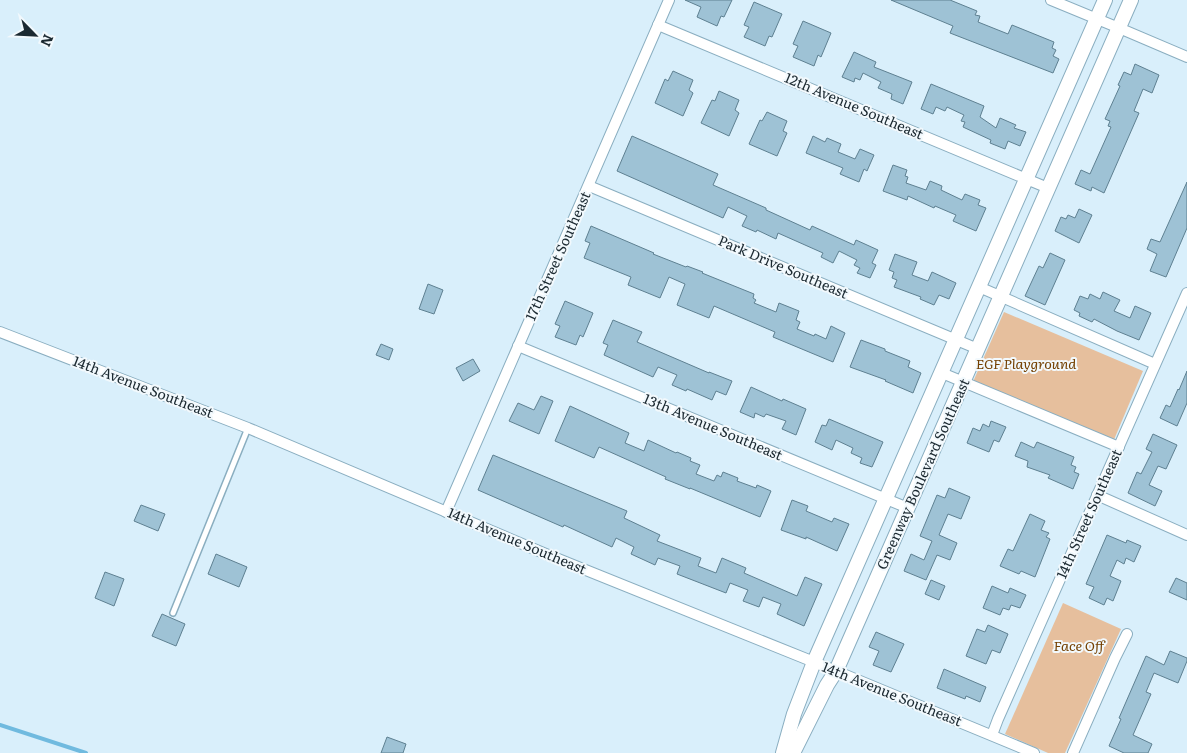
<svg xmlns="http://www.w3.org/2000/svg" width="1187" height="753" font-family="Literata,serif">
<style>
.green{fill:#e6bf9d}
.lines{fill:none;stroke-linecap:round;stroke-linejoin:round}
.stream{stroke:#70badf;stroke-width:4}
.building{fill:#9ec2d5;stroke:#5e8091}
.lane-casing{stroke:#8aaec0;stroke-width:8}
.street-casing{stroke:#8aaec0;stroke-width:12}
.secondary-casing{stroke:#8aaec0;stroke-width:16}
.lane{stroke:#fff;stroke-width:5}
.street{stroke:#fff;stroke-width:10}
.secondary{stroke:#fff;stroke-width:14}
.labels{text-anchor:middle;stroke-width:4;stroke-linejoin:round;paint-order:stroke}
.street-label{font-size:14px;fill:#1b2931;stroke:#f2f9fd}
.park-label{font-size:14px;font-style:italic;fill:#744002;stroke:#f2f9fd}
</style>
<rect width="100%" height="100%" fill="#d9effb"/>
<g class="green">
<polygon points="1004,312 1143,371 1113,442 972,384"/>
<polygon points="1063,603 1121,629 1065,753 1048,753 1005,734"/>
</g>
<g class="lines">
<polyline class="stream" points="0,725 86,753"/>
</g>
<g class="building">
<polygon points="685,0 732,0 724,17 721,16 717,26 697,17 701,7"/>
<polygon points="891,0 950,0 977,11 975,15 980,16 978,22 1008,34 1012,25 1054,42 1052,48 1056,50 1053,56 1059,59 1053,73 950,33 953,26"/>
<polygon points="754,2 782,14 772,37 769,36 765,46 744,37 749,27 744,25"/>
<polygon points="803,21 831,33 821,57 818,55 814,66 793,57 798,46 793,44"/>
<polygon points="854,52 876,62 874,67 912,82 903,104 891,99 892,94 878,88 881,82 863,73 860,80 855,78 854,82 842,77"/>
<polygon points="1135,64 1159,75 1152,93 1143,89 1134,111 1139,113 1104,193 1092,187 1091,191 1075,184 1081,170 1090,174 1111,127 1108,126 1110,121 1105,119 1120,86 1118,85 1124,72 1131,75"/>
<polygon points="673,71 693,80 689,90 693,93 683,116 655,103 665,79 668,81"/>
<polygon points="931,84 984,106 980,117 996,128 1000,118 1016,125 1014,128 1026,132 1020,146 1008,141 1005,149 990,143 991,140 963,127 965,122 961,121 964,115 947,107 945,111 936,107 933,114 921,109"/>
<polygon points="719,91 739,100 735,110 739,113 729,136 701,123 712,100 715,101"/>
<polygon points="767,112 787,121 783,131 787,133 777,156 749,144 760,120 762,121"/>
<polygon points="632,136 718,174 713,185 766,208 766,210 810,230 812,226 854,245 856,240 878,250 872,263 876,265 870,278 857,273 860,268 854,265 857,260 839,251 833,263 821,257 823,253 778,233 776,239 757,230 756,232 742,226 747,216 728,207 723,218 617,171"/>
<polygon points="813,136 825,142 827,138 841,144 838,152 855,159 860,149 874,155 867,171 864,169 859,182 840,174 843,168 806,153"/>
<polygon points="893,165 907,170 905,176 908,177 906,183 926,190 930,181 942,186 941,190 962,200 965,194 980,200 978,205 986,208 976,231 953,221 956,215 935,206 934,208 908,196 907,200 883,191"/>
<polygon points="1187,182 1187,228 1166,277 1150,271 1157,254 1147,249 1151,239 1160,242"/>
<polygon points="1079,209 1092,215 1079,243 1055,231 1061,217 1066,219 1068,215 1075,218"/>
<polygon points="591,226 654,253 653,254 686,267 687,266 703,272 702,273 754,294 753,298 756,300 754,303 776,312 779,303 799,311 796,320 800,322 797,329 814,336 815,334 826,339 831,326 845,333 833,362 773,337 775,332 714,306 709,318 677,305 685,284 669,277 660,298 628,285 631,277 584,258 590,243 585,241"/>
<polygon points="1050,253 1065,260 1045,305 1025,296 1039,266 1043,268"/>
<polygon points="895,254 917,262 912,275 928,281 932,272 956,283 949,299 939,295 934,305 920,299 921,297 894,287 897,280 892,278 894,272 889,270"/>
<polygon points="428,284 443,290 434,314 419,309"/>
<polygon points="1103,292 1120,300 1114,311 1130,318 1135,306 1151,313 1139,340 1117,331 1094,319 1092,322 1079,316 1080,313 1074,310 1080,296 1088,299 1090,294 1100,299"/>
<polygon points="565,301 593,313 583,337 580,335 576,345 555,337 560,326 555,324"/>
<polygon points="613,320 642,332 637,342 709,373 709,372 732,381 726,395 716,391 712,400 687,389 686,391 672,385 677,375 658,367 653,377 604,355 608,345 603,343"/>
<polygon points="861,340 885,349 885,351 910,361 908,367 921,373 913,393 885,381 886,380 850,367"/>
<polygon points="381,344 393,349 389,360 376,355"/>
<polygon points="473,359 480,371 463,381 456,368"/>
<polygon points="1187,371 1187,403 1177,426 1160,418 1166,405 1170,407 1178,389 1179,390"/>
<polygon points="751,387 782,401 783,399 806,409 796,435 782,429 786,421 766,414 764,417 755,413 754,418 740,412"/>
<polygon points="541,396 553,401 539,434 509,421 518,403 534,410"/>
<polygon points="570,406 629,433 625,443 644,451 648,440 676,453 677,452 691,458 690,461 700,465 696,474 714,481 717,475 721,477 723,472 738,478 737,481 756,488 757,485 771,491 760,517 690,488 690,489 665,479 666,477 599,447 594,458 555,441"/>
<polygon points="829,419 883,442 872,467 860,463 862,458 851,453 853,448 836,440 832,450 815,442 822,425 826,426"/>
<polygon points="991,421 1006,427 999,442 994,440 989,452 967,443 973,428 980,431 983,424 989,427"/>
<polygon points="1153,434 1177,445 1166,469 1158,466 1149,485 1162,491 1155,506 1128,493 1137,472 1141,474 1152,452 1146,449"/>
<polygon points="1021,442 1034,448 1037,442 1074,457 1071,465 1076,467 1074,472 1079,474 1073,489 1048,478 1050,475 1027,467 1028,461 1015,456"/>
<polygon points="493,455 627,511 624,518 660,535 657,541 701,558 698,566 716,573 722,558 746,568 744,573 797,596 805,577 822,584 804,626 777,614 781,604 763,597 759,607 743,601 748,590 730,583 726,593 677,574 680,566 658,558 655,565 631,554 634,547 616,538 612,547 564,525 563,527 478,490"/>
<polygon points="949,488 970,497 961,519 948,514 939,535 957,543 950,560 937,555 926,580 904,571 911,554 924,560 932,541 920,536 937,495 945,498"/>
<polygon points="792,500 808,506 806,511 832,522 834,518 849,524 837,551 806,537 806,539 781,530"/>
<polygon points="141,505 165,514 158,531 134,521"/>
<polygon points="1030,514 1045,521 1041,530 1049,533 1046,537 1050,539 1035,577 1021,571 1019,574 1000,566 1008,549 1013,551"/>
<polygon points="1107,535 1126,543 1127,540 1141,546 1134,562 1126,558 1124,564 1117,560 1110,576 1121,581 1113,601 1107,598 1104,605 1089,598 1094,587 1086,584"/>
<polygon points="216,554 247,567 239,587 208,574"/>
<polygon points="105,572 124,579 114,606 95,598"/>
<polygon points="1176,578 1187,583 1187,600 1169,592"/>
<polygon points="931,580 945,586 939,600 925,594"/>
<polygon points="992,586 1008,593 1010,588 1026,595 1020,608 1011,605 1009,610 1003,608 1000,615 983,608"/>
<polygon points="162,614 185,624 176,646 152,636"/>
<polygon points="988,625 1008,634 1000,653 992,650 986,664 966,656 977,629 985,632"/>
<polygon points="876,632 904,644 891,672 873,665 879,651 869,647"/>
<polygon points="1170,651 1187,658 1187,661 1178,683 1154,673 1146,692 1151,694 1133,735 1152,744 1148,753 1124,753 1109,746 1121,719 1119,718 1146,656 1164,665"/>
<polygon points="944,669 986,687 980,702 966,696 965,699 937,688"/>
<polygon points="387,737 406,744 403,753 381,753"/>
</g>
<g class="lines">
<g class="lane-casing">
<polyline id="lane" points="173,613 248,428"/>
</g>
<g class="street-casing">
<g id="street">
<polyline points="1051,0 1119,28 1187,57"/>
<polyline points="658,25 1048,188"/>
<polyline points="589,186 978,349"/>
<polyline points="979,287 1155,364"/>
<polyline points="0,332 248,428 546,554 814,662 1034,753"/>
<polyline points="518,346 908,508"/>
<polyline points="942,373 1119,447"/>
<polyline points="1097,495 1187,535"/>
<polyline points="446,512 669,0"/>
<polyline points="992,735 998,719 1187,293"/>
<polyline points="1073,753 1115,658 1127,634"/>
</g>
</g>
<g class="secondary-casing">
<g id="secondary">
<polyline points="783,753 794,714 814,662 1105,0"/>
<polyline points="793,753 827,685 836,671 1131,0"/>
</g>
</g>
<use href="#lane" class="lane"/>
<use href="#street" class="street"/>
<use href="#secondary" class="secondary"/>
</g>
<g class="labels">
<g class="street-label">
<text transform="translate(854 106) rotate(23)" y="5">12th Avenue Southeast</text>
<text transform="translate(558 256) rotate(-66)" y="5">17th Street Southeast</text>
<text transform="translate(783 267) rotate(23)" y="5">Park Drive Southeast</text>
<text transform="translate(143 387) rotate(21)" y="5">14th Avenue Southeast</text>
<text transform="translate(713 427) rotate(23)" y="5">13th Avenue Southeast</text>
<text transform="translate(923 474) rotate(-66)" y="5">Greenway Boulevard Southeast</text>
<text transform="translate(1089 514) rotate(-66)" y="5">14th Street Southeast</text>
<text transform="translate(517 541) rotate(23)" y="5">14th Avenue Southeast</text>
<text transform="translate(892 694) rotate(22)" y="5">14th Avenue Southeast</text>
</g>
<g class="park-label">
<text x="1026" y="369">EGF Playground</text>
<text x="1079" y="651">Face Off</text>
</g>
</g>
<g transform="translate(35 35) rotate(114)" stroke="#f2f9fd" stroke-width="4" paint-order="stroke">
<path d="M0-4L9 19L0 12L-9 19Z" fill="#1b2931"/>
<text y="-8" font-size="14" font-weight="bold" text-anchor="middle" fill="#1b2931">N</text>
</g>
</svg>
